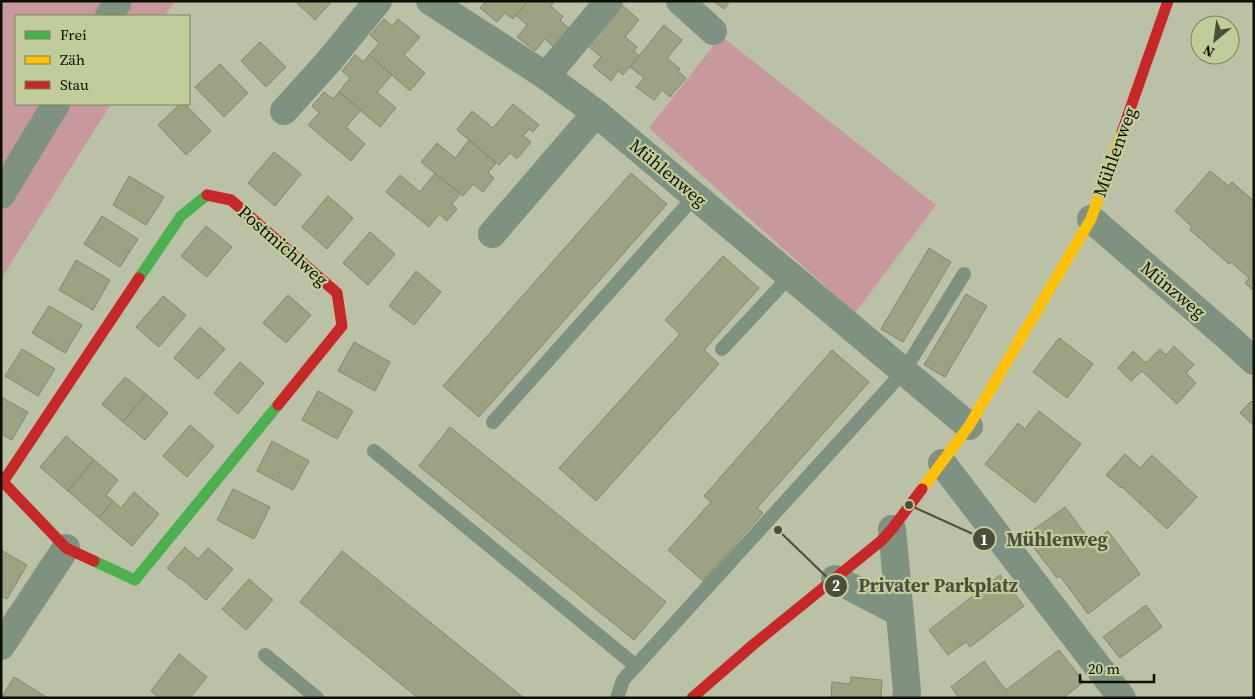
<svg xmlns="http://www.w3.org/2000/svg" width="1255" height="699" font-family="'Source Serif 4',serif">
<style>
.green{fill:#c7999e}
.building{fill:#9ca282;stroke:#828772}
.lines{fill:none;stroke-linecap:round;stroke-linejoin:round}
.lane{stroke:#7f9181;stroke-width:14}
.street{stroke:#7f9181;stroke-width:28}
.fast{stroke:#4caf50;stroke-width:11}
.slow{stroke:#ffc107;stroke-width:11}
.jam{stroke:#c62828;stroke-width:11}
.labels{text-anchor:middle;stroke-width:4.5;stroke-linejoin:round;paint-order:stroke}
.street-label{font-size:18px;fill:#0d1001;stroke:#c1cc9b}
.leader{fill:none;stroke:#4a4e3b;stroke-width:2}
.callout-dot{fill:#4a4e3b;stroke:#c1cc9b;stroke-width:2}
.mark-label{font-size:15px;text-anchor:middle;font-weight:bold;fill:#fff}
.callout-label{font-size:19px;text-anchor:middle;font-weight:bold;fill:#4a4e3b;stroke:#c1cc9b;stroke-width:4.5;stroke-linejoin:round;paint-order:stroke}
</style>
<rect width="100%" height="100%" fill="#bbc1a6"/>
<g class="green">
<polygon points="1,1 175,1 165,16 16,16 16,104 111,104 1,279"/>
<polygon points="721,36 936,205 855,313 649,128"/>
</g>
<g class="building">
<polygon points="295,1 332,1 315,20"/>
<polygon points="486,1 528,1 513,19 505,13 497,22 480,8"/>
<polygon points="528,1 555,1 551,6 563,17 560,20 569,28 553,47 545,39 535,51 517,37 527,25 516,15"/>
<polygon points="713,1 730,1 724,9"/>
<polygon points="622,5 639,20 625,37 637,47 634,51 639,56 623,75 618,71 611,81 593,66 601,57 588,46"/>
<polygon points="384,19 392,26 398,19 420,37 404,55 425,73 410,91 369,55 379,43 370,35"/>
<polygon points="664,25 682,40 667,58 680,69 678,71 686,78 670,97 662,90 654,100 636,87 644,78 630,67"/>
<polygon points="260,42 286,67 266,87 241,61"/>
<polygon points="355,55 363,62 369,55 392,75 377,92 396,108 380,127 339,92 350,78 342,71"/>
<polygon points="220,64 248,93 224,117 195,87"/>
<polygon points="324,92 333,99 339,92 361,110 346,127 365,144 351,161 308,125 319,113 312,106"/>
<polygon points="180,104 185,104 211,131 186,155 158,125"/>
<polygon points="513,104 539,125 533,132 529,129 523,136 531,142 517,159 510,153 499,165 457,130 472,111 493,128"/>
<polygon points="469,140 496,163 488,173 494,178 483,192 473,184 463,196 421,162 437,143 455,158"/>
<polygon points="274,152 301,174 275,206 248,183"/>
<polygon points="1210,171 1229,186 1232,182 1254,201 1254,291 1245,283 1249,278 1231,262 1229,264 1190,230 1192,227 1175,211"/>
<polygon points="435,173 460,194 452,204 457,209 447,221 439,214 429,227 386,192 400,175 420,192"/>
<polygon points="631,173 667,204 479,417 443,386"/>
<polygon points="129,176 164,197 146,225 113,205"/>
<polygon points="328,196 353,218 327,249 302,227"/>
<polygon points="102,216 138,239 120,267 84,244"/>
<polygon points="206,226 232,247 207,277 181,256"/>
<polygon points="370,232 395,254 368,285 343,263"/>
<polygon points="929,248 951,262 903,342 881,329"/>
<polygon points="723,256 759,288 704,350 719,364 596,501 559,468 680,334 665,320"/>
<polygon points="76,260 110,280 93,310 59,290"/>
<polygon points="416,271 441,292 414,325 389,306"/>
<polygon points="966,294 987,306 945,377 924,365"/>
<polygon points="288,295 311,315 286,343 263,323"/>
<polygon points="163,296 186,315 159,347 136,327"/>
<polygon points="49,306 82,325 65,353 32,333"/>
<polygon points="200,327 225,349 198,379 174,358"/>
<polygon points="1059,338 1093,364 1067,398 1033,372"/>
<polygon points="354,342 390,362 375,391 338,371"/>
<polygon points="1174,346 1194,365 1186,373 1196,383 1177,404 1142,371 1131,381 1118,368 1133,351 1146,363 1160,349 1166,355"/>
<polygon points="22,349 55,369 38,396 5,376"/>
<polygon points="832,350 869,382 757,508 763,513 703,581 668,550 711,502 704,496"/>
<polygon points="240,362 264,383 238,414 214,393"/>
<polygon points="125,377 146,394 123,422 102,404"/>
<polygon points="318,391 353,411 337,439 302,420"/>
<polygon points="146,394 168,413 145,440 123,422"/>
<polygon points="1,397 28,412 12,440 1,434"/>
<polygon points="1251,401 1254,404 1254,426 1240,413"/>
<polygon points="1039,411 1081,444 1035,503 985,464 1018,423 1025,429"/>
<polygon points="190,425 214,446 187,477 163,456"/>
<polygon points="450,427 666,602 634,640 419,466"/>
<polygon points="66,436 94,460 68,491 40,467"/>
<polygon points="272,441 309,461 293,490 257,471"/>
<polygon points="1125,454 1140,468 1152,455 1197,497 1167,529 1122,487 1121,488 1106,475"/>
<polygon points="94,460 118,480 106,495 113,501 99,518 68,491"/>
<polygon points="233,489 270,507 254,539 217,520"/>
<polygon points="134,492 159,514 132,546 99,518 113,501 121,508"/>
<polygon points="1065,507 1092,543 1108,531 1140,574 1088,614 1060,576 1057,578 1025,536"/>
<polygon points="185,547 198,559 208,548 233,569 206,600 181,578 180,579 167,568"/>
<polygon points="1,550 27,565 7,599 1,596"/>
<polygon points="342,551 524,698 418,698 336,631 300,602"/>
<polygon points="1000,575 1024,606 970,647 966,642 948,655 929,630"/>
<polygon points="249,579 273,600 246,630 222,609"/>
<polygon points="1146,605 1162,627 1120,658 1103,637"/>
<polygon points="1059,650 1084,682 1063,698 959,698 951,687 984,661 1006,690"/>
<polygon points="179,654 207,677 190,698 160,698 151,691"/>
<polygon points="14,677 48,698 1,698"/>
<polygon points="851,677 882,680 881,698 831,698 832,682 850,684"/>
</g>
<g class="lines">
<g class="lane">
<polyline points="722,349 790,276"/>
<polyline points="493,422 695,196"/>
<polyline points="374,451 636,666"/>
<polyline points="265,655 317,698"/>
<polyline points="617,698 623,680 904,371 964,274"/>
</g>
<g class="street">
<polyline points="430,1 546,76 596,113 492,234"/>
<polyline points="680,1 713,31"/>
<polyline points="109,16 118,1"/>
<polyline points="546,76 609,1"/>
<polyline points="284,111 329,61 378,1"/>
<polyline points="596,113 969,426"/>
<polyline points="1,195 56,104"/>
<polyline points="1091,219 1230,339 1254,361"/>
<polyline points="942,463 1122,698"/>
<polyline points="892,529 907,691 906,698"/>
<polyline points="835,579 899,612"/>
<polyline points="1,646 66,548"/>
</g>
<g class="fast">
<polyline points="139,278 181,216 207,195"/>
<polyline points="94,561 135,580 278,405"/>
</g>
<polyline class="slow" points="922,489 969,426 1091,219 1122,132"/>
<g class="jam">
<polyline points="1122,132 1168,1"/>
<polyline points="207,195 231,200 337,293 342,326 278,405"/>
<polyline points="94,561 66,548 3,482 139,278"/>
<polyline points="692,698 754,644 881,541 892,529 922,489"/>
</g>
</g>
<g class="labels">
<g class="street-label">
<text transform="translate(1115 152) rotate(-70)" y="6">Mühlenweg</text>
<text transform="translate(668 173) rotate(40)" y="6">Mühlenweg</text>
<text transform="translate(283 246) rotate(41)" y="6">Postmichlweg</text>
<text transform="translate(1173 290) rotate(40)" y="6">Münzweg</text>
</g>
</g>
<path class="leader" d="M909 505L984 539M778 530L836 586"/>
<g class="callout-dot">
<circle cx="909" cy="505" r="5"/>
<circle cx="778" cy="530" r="5"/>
<circle cx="984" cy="539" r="12"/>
<circle cx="836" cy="586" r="12"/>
</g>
<g class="mark-label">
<text x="984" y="545">1</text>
<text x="836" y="591">2</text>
</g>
<g class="callout-label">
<text x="1057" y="546">Mühlenweg</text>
<text x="938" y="592">Privater Parkplatz</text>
</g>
<rect width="1255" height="699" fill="none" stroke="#0d1001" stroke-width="5"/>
<rect x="15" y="15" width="175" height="90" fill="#c1cc9b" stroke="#79815d"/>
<rect x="25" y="31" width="25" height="8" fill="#4caf50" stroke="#79815d"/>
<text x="60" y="40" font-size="15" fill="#0d1001">Frei</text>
<rect x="25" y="56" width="25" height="8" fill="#ffc107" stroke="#79815d"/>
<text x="60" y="65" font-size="15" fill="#0d1001">Zäh</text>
<rect x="25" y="81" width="25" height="8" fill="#c62828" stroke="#79815d"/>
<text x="60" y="90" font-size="15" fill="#0d1001">Stau</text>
<g transform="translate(1215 40) rotate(209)"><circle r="24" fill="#c1cc9b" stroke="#79815d"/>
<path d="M0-4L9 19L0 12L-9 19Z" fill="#4a4e3b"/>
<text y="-8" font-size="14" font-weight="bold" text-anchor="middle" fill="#0d1001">N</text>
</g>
<path d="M1080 674v8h74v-8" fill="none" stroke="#0d1001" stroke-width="2.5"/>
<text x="1088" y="674" font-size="15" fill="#0d1001" stroke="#c1cc9b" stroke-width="4" paint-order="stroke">20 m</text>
</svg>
